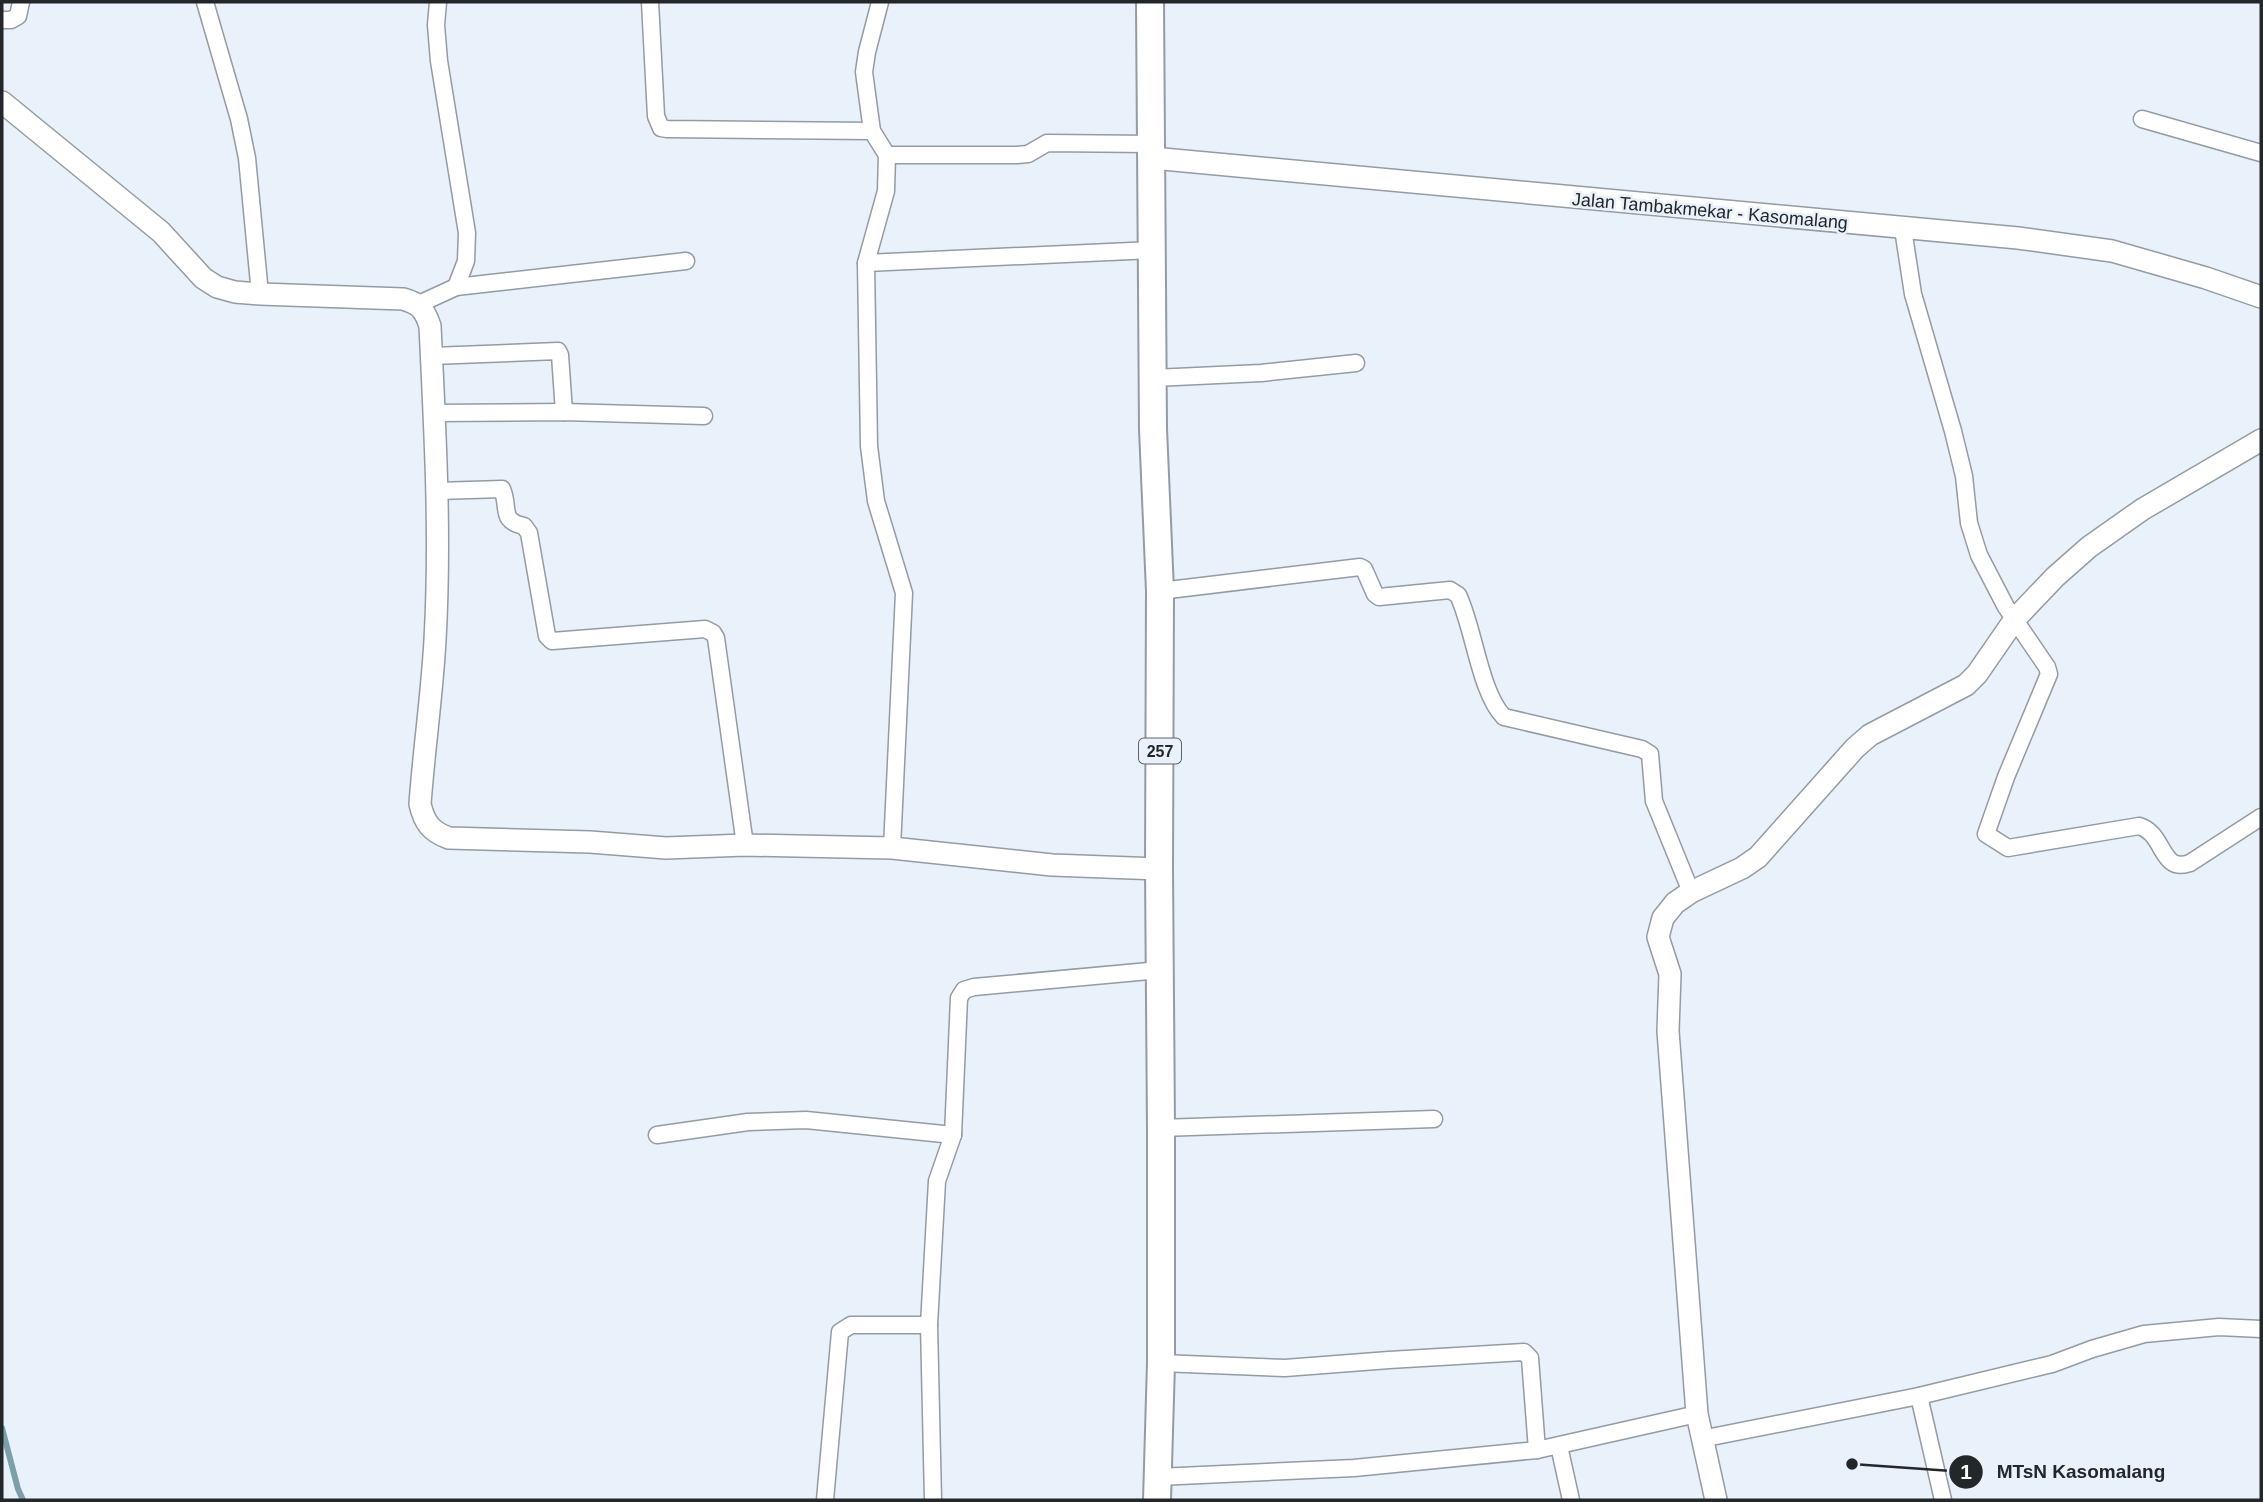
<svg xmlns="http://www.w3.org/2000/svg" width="2263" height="1502" font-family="Helvetica,sans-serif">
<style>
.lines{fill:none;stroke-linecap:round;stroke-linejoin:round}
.stream{stroke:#7ca0a8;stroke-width:6}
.minor-casing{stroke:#949ba3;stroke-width:19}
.tertiary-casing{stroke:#949ba3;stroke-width:24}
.primary-casing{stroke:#949ba3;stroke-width:30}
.minor{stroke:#fff;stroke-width:16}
.tertiary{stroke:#fff;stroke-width:21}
.primary{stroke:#fff;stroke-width:26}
.labels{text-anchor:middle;stroke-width:5;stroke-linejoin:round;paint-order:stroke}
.shield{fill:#e9f1fa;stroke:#5f6468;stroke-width:2}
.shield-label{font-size:16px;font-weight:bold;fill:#24272a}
.street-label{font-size:18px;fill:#24272a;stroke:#e9f1fa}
.leader{fill:none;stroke:#24272a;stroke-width:2.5}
.callout-dot{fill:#24272a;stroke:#e9f1fa;stroke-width:2.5}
.mark-label{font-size:21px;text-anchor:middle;font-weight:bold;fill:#fff}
.callout-label{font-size:19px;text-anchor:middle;font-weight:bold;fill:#24272a;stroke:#e9f1fa;stroke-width:5;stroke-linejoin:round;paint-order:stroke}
</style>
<rect width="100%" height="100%" fill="#e9f1fa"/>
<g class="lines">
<polyline class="stream" points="2,1428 18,1489 23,1500"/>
<g class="minor-casing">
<g id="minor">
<polyline points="205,2 239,119 247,158 260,294"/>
<polyline points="650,2 656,116 661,128 667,129 872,131"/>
<polyline points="880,2 867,52 864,72 872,131 887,155 886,191 866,263 869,446 876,501 904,593 892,848"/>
<polyline points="2,20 11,20 18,16 21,2"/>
<polyline points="2142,119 2261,153"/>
<polyline points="887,155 1017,155 1028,154 1047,143 1151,144"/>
<path d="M 1903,229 L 1913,294 L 1953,431 L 1964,476 L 1969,523 L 1979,555 L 2006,607 L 2047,667 L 2049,674 L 2006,777 L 1986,834 L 2008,848 L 2139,826 C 2165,833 2160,874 2190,863 L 2261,817"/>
<polyline points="866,263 1153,250"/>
<polyline points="456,287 686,261"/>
<polyline points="419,304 456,287 466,261 467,233 439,61 436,25 438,2"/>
<polyline points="432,356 558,351 560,355 564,412"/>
<polyline points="1154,378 1261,373 1356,363"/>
<polyline points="434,413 564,412 704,416"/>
<path d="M 437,491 L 502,489 C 510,507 499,521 524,526 L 529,533 L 547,636 L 552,641 L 705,629 L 713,633 L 716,638 L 745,845"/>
<path d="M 1160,591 L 1360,567 L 1364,569 L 1375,594 L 1379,597 L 1450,590 L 1458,595 C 1474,628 1480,693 1504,717 L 1642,749 L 1650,754 L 1654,801 L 1691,892"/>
<polyline points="1161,1128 1434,1119"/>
<polyline points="657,1135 748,1122 806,1120 953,1135"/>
<polyline points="1161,1363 1285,1368 1389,1360 1524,1352 1530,1358 1537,1450"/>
<polyline points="1919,1396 1943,1500"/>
<polyline points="1701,1439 1919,1396 2052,1364 2092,1349 2144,1334 2219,1327 2261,1329"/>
<polyline points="1559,1446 1571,1500"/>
<polyline points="1158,1477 1354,1468 1537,1450 1697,1414"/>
<polyline points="825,1500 840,1332 851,1325 929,1325"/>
<polyline points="933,1500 929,1325 937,1181 953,1135 959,998 964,990 974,987 1160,970"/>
</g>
</g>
<g class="tertiary-casing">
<g id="tertiary">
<path d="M 2,102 L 161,232 L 203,278 L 217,287 L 235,292 L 260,294 L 403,299 C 419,303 425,310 430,326 C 435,431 441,535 435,640 C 432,695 424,749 420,804 C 424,822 431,832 449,838 L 590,842 L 666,848 L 745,845 L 892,848 L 1052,865 L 1159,869"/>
<polyline points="1152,158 2018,238 2112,251 2206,278 2261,297"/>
<polyline points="1716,1500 1697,1414 1668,1031 1670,974 1658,937 1663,918 1675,903 1691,892 1742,868 1758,857 1855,748 1870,735 1966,685 1977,674 2015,619 2055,577 2089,547 2143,509 2261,440"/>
</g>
</g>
<g class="primary-casing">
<polyline id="primary" points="1150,2 1153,429 1160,591 1159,869 1161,1128 1161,1363 1157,1500"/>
</g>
<use href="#minor" class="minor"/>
<use href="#tertiary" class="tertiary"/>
<use href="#primary" class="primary"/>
</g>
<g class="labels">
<rect class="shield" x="1139" y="738.5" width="42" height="25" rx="5"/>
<g class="shield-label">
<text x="1160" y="757">257</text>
</g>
<g class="street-label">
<text transform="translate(1710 211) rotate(5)" y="6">Jalan Tambakmekar - Kasomalang</text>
</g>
</g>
<path class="leader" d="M1852 1464L1966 1472"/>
<g class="callout-dot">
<circle cx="1852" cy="1464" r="7"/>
<circle cx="1966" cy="1472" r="18"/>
</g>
<g class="mark-label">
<text x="1966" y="1479">1</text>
</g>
<g class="callout-label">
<text x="2081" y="1478">MTsN Kasomalang</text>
</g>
<rect width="2263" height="1502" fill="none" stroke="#24272a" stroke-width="7"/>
</svg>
